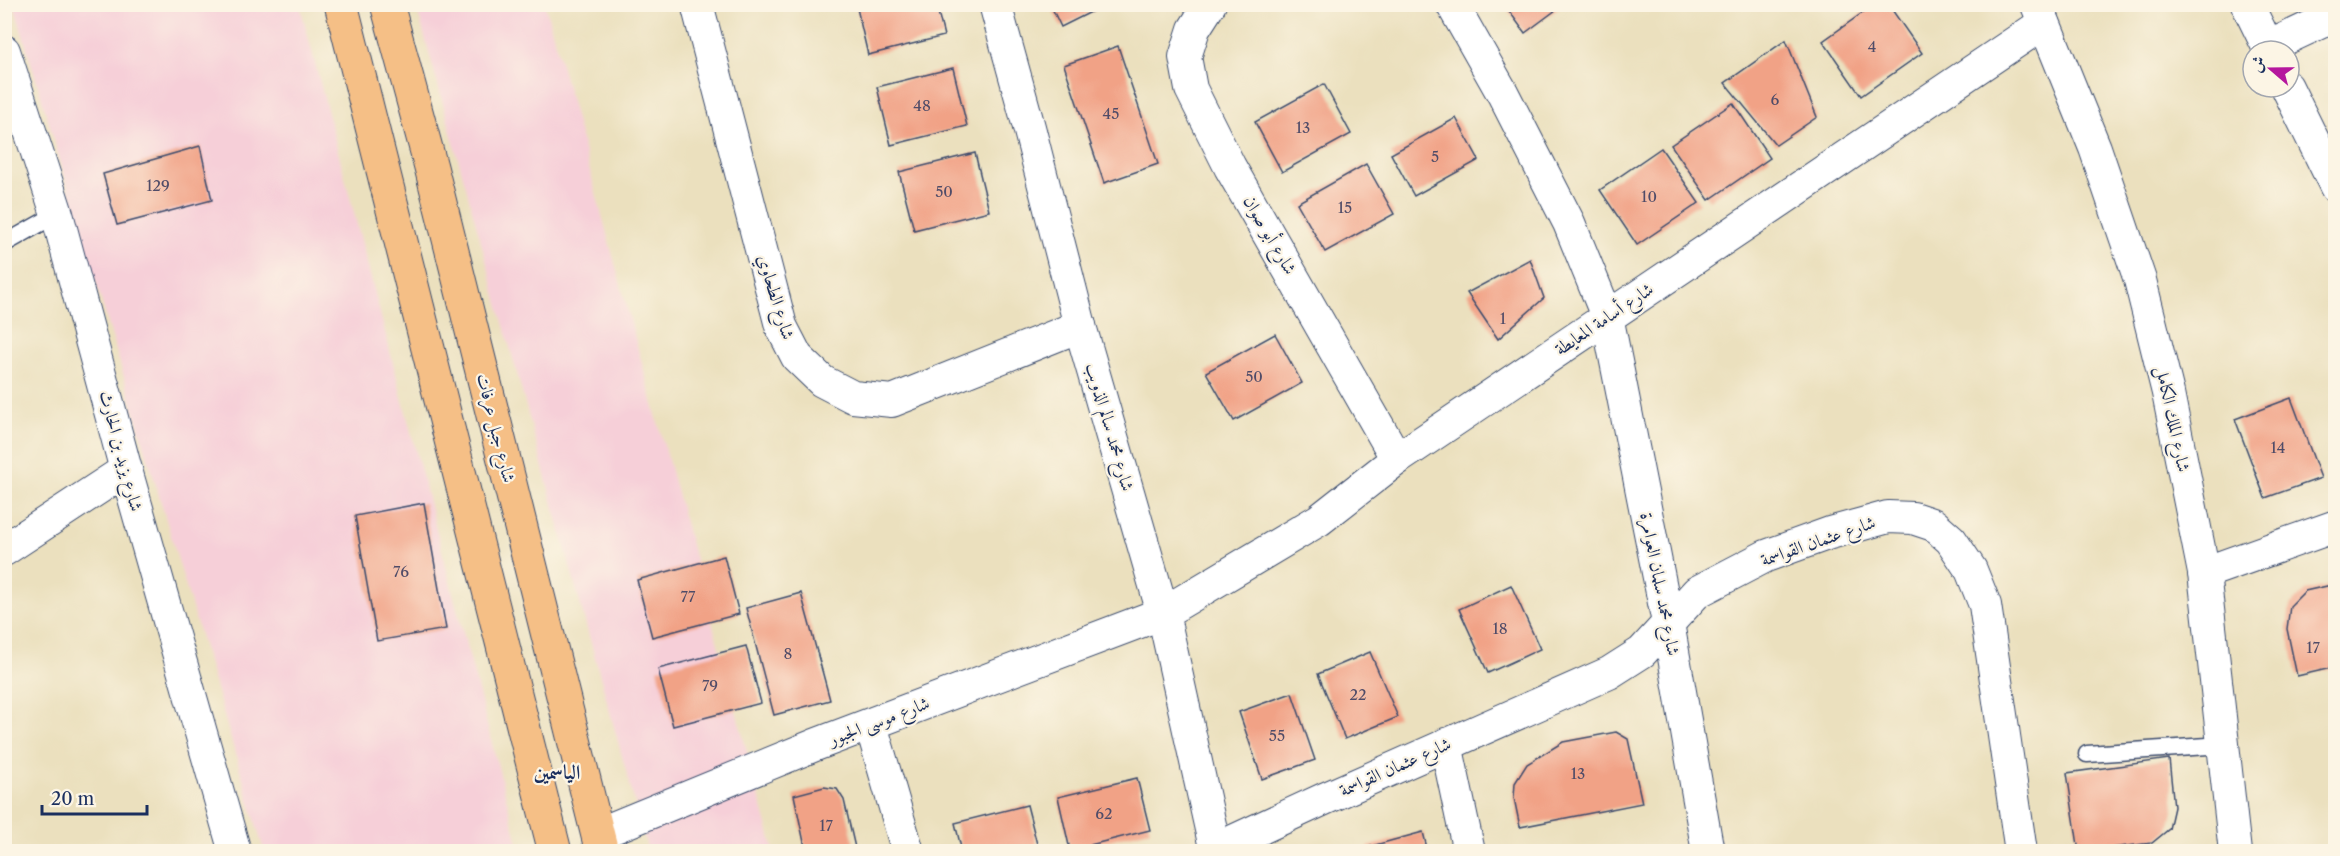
<svg xmlns="http://www.w3.org/2000/svg" width="2340" height="856" font-family="'Libre Caslon Text',Amiri,serif">
<style>
.built{fill:#f6cfd8}
.building{fill:#f1a286}
.lines{fill:none;stroke-linecap:round;stroke-linejoin:round}
.service-casing{stroke:#3a4a6c;stroke-width:19}
.minor-casing{stroke:#3a4a6c;stroke-width:34}
.primary-casing{stroke:#3a4a6c;stroke-width:35}
.service{stroke:#fff;stroke-width:16}
.minor{stroke:#fff;stroke-width:32}
.primary{stroke:#f5bf86;stroke-width:33}
.labels{text-anchor:middle;stroke-width:4.5;stroke-linejoin:round;paint-order:stroke}
.number-label{font-size:15px;fill:#504c68}
.street-label{font-size:18px;fill:#1b2f5e;stroke:#fcf5e5}
.neighbourhood-label{font-size:20px;font-weight:bold;fill:#1b2f5e;stroke:#fcf5e5}
</style>
<rect width="100%" height="100%" fill="#fcf5e5"/>
<filter id="ink" filterUnits="userSpaceOnUse"><feTurbulence type="fractalNoise" baseFrequency=".0167" numOctaves="2"/><feDisplacementMap in="SourceGraphic" scale="12" xChannelSelector="R" yChannelSelector="G"/><feConvolveMatrix kernelMatrix="1 2 1 2 8 2 1 2 1" color-interpolation-filters="sRGB"/></filter>
<filter id="wash" filterUnits="userSpaceOnUse"><feTurbulence type="fractalNoise" baseFrequency=".008" numOctaves="4" result="noise"/><feDisplacementMap in="SourceGraphic" scale="24" xChannelSelector="R" yChannelSelector="G"/><feGaussianBlur stdDeviation="1.35" result="paint"/><feColorMatrix in="noise" values="0 0 0 0 0 0 0 0 0 0 0 0 0 0 0 0 0 1.4 0 .05"/><feComposite in="paint" operator="in"/></filter>
<g filter="url(#wash)">
<rect width="100%" height="100%" fill="#ebe0be"/>
<g class="built">
<polygon points="14,5 300,5 520,851 264,851"/>
<polygon points="416,5 545,5 774,851 648,851"/>
</g>
<g id="blocks">
<g class="building">
<polygon points="856,4 936,4 944,36 868,55"/>
<polygon points="1050,4 1107,4 1061,27"/>
<polygon points="1504,4 1564,4 1525,33"/>
<polygon points="1875,4 1888,4 1922,53 1861,96 1823,41"/>
<polygon points="1786,40 1817,117 1776,145 1725,83"/>
<polygon points="1118,46 1158,164 1104,183 1064,65"/>
<polygon points="953,68 967,126 891,145 877,87"/>
<polygon points="1324,84 1351,134 1282,172 1255,122"/>
<polygon points="1733,103 1770,158 1709,200 1671,145"/>
<polygon points="1456,118 1479,160 1414,196 1391,154"/>
<polygon points="200,146 212,200 117,225 103,174"/>
<polygon points="1661,148 1699,203 1637,245 1600,190"/>
<polygon points="975,153 989,211 914,230 899,172"/>
<polygon points="1366,164 1394,214 1325,252 1297,203"/>
<polygon points="1530,259 1544,298 1498,339 1467,293"/>
<polygon points="1275,334 1302,383 1234,421 1206,372"/>
<polygon points="2291,398 2321,478 2265,498 2235,419"/>
<polygon points="424,503 446,629 377,641 355,516"/>
<polygon points="724,556 739,614 652,637 637,580"/>
<polygon points="2336,584 2336,667 2297,676 2287,629 2290,606 2305,591"/>
<polygon points="1511,585 1540,649 1488,673 1459,609"/>
<polygon points="801,593 830,700 774,715 746,608"/>
<polygon points="746,646 761,703 673,726 658,669"/>
<polygon points="1370,652 1398,717 1345,739 1318,674"/>
<polygon points="1292,693 1315,760 1262,779 1239,712"/>
<polygon points="1616,732 1628,739 1642,803 1520,827 1514,798 1515,783 1527,764 1563,742"/>
<polygon points="2169,759 2174,807 2169,829 2152,843 2079,852 2067,773"/>
<polygon points="1137,778 1150,830 1070,850 1058,797"/>
<polygon points="824,787 837,789 844,800 856,852 806,852 794,795"/>
<polygon points="1027,805 1039,852 962,852 955,823"/>
<polygon points="1423,832 1428,852 1369,852 1368,847"/>
</g>
</g>
</g>
<g filter="url(#ink)">
<use href="#blocks" fill-opacity="0" stroke="#3a4a6c" stroke-width="1.5"/>
<g class="lines">
<g class="service-casing">
<g id="service">
<polyline points="4,244 57,214"/>
<polyline points="2087,754 2223,745"/>
</g>
</g>
<g class="minor-casing">
<g id="minor">
<polyline points="697,4 781,326 797,357 822,381 853,397 892,401 1080,326"/>
<polyline points="995,4 1029,127 1080,326 1163,613 1216,852"/>
<polyline points="1210,4 1194,29 1185,57 1191,89 1230,167 1397,459"/>
<polyline points="1452,4 1503,94 1569,223 1607,316 1668,623 1708,852"/>
<polyline points="2247,4 2270,51"/>
<polyline points="2037,5 2095,148 2140,280 2168,393 2204,573 2235,852"/>
<polyline points="2268,47 2336,15"/>
<polyline points="4,51 57,214 126,470 235,852"/>
<polyline points="2287,87 2336,187"/>
<polyline points="4,550 126,470"/>
<polyline points="2204,573 2336,526"/>
<polyline points="871,725 908,852"/>
<polyline points="1446,744 1469,852"/>
<polyline points="598,834 815,745 1163,613 1319,520 1397,459 2044,23"/>
<polyline points="1216,849 1324,799 1609,673 1642,652 1697,592 1766,556 1830,533 1888,517 1913,518 1934,525 1951,540 1971,570 1985,605 2021,852"/>
</g>
</g>
<g class="primary-casing">
<g id="primary">
<polyline points="341,4 555,852"/>
<polyline points="387,4 431,167 602,852"/>
</g>
</g>
<use href="#service" class="service"/>
<use href="#minor" class="minor"/>
<use href="#primary" class="primary"/>
</g>
</g>
<g class="labels">
<g class="number-label">
<text x="1872" y="52">4</text>
<text x="1775" y="105">6</text>
<text x="922" y="111">48</text>
<text x="1111" y="119">45</text>
<text x="1303" y="133">13</text>
<text x="1435" y="162">5</text>
<text x="158" y="191">129</text>
<text x="944" y="197">50</text>
<text x="1649" y="202">10</text>
<text x="1345" y="213">15</text>
<text x="1503" y="324">1</text>
<text x="1254" y="382">50</text>
<text x="2278" y="453">14</text>
<text x="401" y="577">76</text>
<text x="688" y="602">77</text>
<text x="1500" y="634">18</text>
<text x="2313" y="653">17</text>
<text x="788" y="659">8</text>
<text x="710" y="691">79</text>
<text x="1358" y="700">22</text>
<text x="1277" y="741">55</text>
<text x="1578" y="779">13</text>
<text x="1104" y="819">62</text>
<text x="826" y="831">17</text>
</g>
<g class="street-label">
<text transform="translate(1270 235) rotate(60)" y="6">شارع أبو صوان</text>
<text transform="translate(776 297) rotate(73)" y="6">شارع الطحاوي</text>
<text transform="translate(1604 319) rotate(-34)" y="6">شارع أسامة المعايطة</text>
<text transform="translate(2173 419) rotate(78)" y="6">شارع الملك الكامل</text>
<text transform="translate(1110 427) rotate(74)" y="6">شارع محمد سالم الذويب</text>
<text transform="translate(496 428) rotate(76)" y="6">شارع جبل عرفات</text>
<text transform="translate(121 451) rotate(75)" y="6">شارع يزيد بن الحارث</text>
<text transform="translate(1818 541) rotate(-19)" y="6">شارع عثمان القواسمة</text>
<text transform="translate(1660 584) rotate(79)" y="6">شارع محمد سلمان العوامرة</text>
<text transform="translate(879 721) rotate(-21)" y="6">شارع موسى الجبور</text>
<text transform="translate(1395 767) rotate(-24)" y="6">شارع عثمان القواسمة</text>
</g>
<g class="neighbourhood-label">
<text x="557" y="779">الياسمين</text>
</g>
</g>
<rect width="2340" height="856" fill="none" stroke="#fcf5e5" stroke-width="24"/>
<g transform="translate(2271 69) rotate(290)"><circle r="28" fill="#fcf5e5" stroke="#a2a6af" stroke-width="1.5"/>
<path d="M0-4.5L10 22L0 15L-10 22Z" fill="#b5179e"/>
<text y="-9" font-size="16" font-weight="bold" text-anchor="middle" fill="#1b2f5e">ش</text>
</g>
<path d="M42 805v9h105v-9" fill="none" stroke="#1b2f5e" stroke-width="3"/>
<text x="51" y="805" font-size="18" fill="#1b2f5e" stroke="#fcf5e5" stroke-width="4.5" paint-order="stroke">20 m</text>
</svg>
